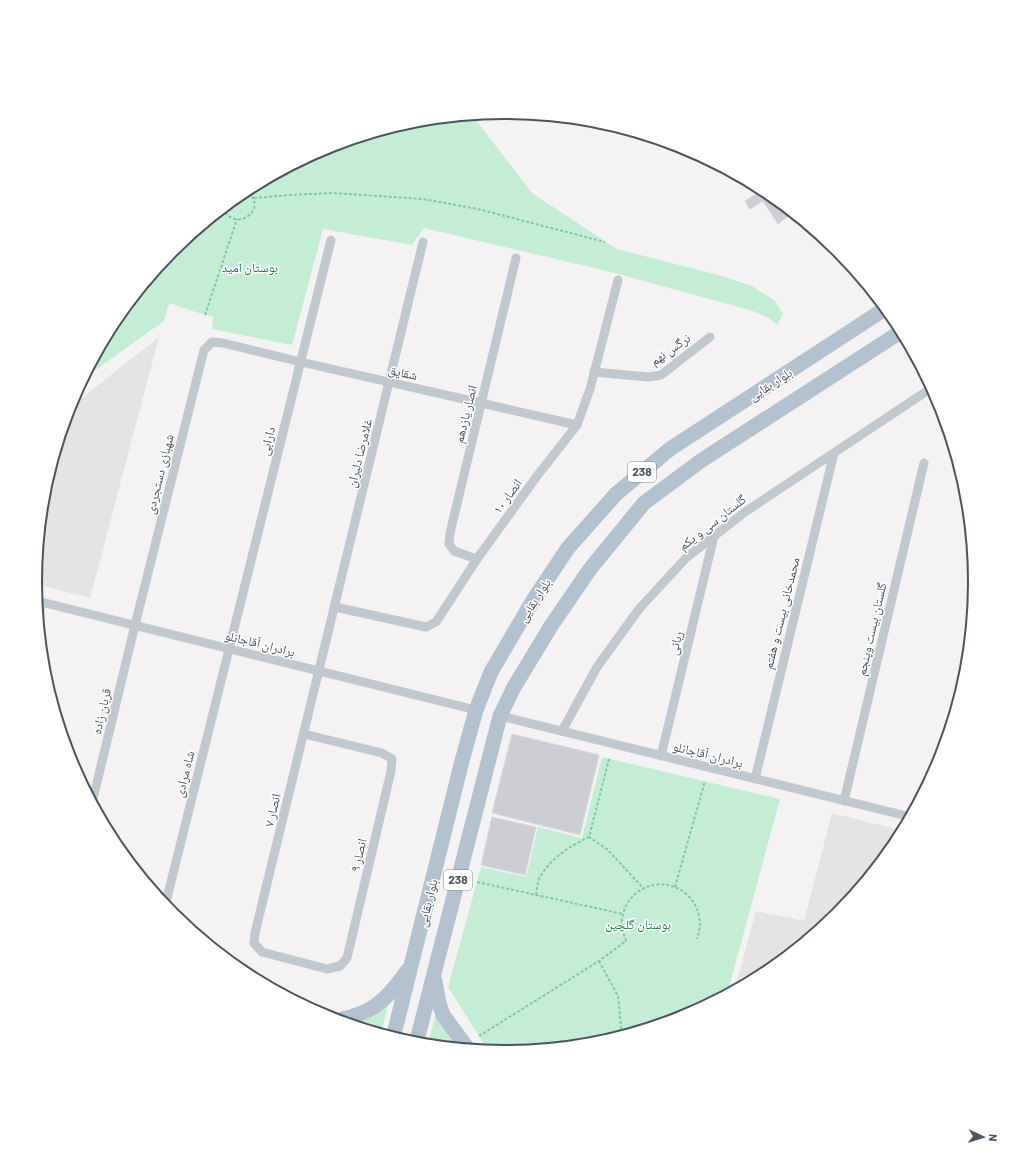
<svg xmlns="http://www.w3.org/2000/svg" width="1011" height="1165" font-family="Barlow,'Noto Naskh Arabic',sans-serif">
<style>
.education{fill:#e5e3e3}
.green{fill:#c5edd5}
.building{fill:#ccced4;stroke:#d7d8dd}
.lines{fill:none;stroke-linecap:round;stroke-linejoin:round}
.path{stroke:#80c9a5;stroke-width:2;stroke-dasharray:3 2;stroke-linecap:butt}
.street{stroke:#c1c9cf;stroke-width:9}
.primary{stroke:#b4c1ce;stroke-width:15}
.labels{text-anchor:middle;stroke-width:3;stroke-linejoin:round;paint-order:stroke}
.shield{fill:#fff;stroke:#81888e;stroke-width:1}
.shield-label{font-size:12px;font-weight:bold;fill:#4b555e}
.park-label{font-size:13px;fill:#1f7c4e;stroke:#fff}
.street-label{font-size:13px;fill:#4b555e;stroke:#fff}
.rim{fill:none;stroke:#4b555e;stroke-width:2}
</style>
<rect width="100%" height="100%" fill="#f4f2f2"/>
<g class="education">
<polygon points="159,337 90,598 35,584 44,490 69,408"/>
<polygon points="832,813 904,831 897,844 838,915 767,974 734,991 756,911 804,921"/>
</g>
<g class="green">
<polygon points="472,115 532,193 617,249 722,276 752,286 775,301 783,314 777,325 769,318 753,311 611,272 424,228 412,245 323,229 292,345 212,329 213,317 205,315 169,303 164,321 83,379 114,321 173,250 244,191 326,148 414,121"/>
<polygon points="602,757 780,799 727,995 685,1017 597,1044 514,1052 486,1047 448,987 481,867 526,877 538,827 582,838"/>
<polygon points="389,1001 382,1029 349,1022"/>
<polygon points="436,1012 460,1048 429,1041"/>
</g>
<g class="building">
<polygon points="746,180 767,191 801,220 797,222 792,213 778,224 763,201 750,209 745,201 756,194"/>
<polygon points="512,734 599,755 580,835 492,813"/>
<polygon points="492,817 536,827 525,875 481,865"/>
</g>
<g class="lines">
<g class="path">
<polyline points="254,198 290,195 333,193 423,199 478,209 605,242"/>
<path d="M 223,208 C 234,234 270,210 247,190"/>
<polyline points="205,315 237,219"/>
<polyline points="609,759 589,837 608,850 644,889"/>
<polyline points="477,882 623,914"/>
<polyline points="675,887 705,781"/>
<path d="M 536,895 C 537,890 537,884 539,879 C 549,859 570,846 589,837"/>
<polyline points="599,961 618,996 622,1036"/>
<path d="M 479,1036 L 599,961 L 626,941 C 623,932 620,923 623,914 C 633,877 682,874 697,909 C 699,914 700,921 700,927 C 699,931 698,935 697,939"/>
</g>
<g class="street">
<polyline points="594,372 648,377 661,375 710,337"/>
<polyline points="477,559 454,551 449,544 450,533 516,258"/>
<polyline points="37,601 476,710"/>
<polyline points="335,607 426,627 436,622 477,559 537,476 577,425 590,389 618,280"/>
<polyline points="38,617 42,602"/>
<polyline points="500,716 911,817"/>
<polyline points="562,731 597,667 639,609 686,558 745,512 930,389 933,389"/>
<polyline points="304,734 382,753 392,759 391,771 347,958 340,966 327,969 262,952 254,943 255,933 423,242"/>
<polyline points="661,756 714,536"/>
<polyline points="755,779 834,453"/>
<polyline points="844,801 924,463"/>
<polyline points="92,803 135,625 204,350 212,342 223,343 301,362 577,425"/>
<polyline points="165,906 331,240"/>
</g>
<g class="primary">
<polyline points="435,981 439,1003 443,1015 468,1049"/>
<path d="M 337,1021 C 346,1018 355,1016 364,1012 C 382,1005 396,987 407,971"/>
<polyline points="393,1038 462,761 476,710 491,672 532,602 568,548 616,494 670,449 874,316 886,308"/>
<polyline points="416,1044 500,716 514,687 551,626 590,569 644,503 702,460 902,331"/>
</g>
</g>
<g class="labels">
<g class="shield">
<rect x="628" y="462" width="28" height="20" rx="3"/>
<rect x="444" y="870" width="28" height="20" rx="3"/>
</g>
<g class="shield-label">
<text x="642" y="476">238</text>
<text x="458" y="884">238</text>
</g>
<g class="park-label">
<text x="250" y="272">بوستان امید</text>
<text x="638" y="929">بوستان گلچین</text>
</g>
<g class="street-label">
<text transform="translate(670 349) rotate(-35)" y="5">نرگس نهم</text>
<text transform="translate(403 372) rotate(13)" y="5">شقایق</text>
<text transform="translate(770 384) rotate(-33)" y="5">بلوار بقایی</text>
<text transform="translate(465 414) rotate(-76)" y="5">انصار یازدهم</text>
<text transform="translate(267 441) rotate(-76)" y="5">دارابی</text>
<text transform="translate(359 453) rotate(-76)" y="5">غلامرضا دلیران</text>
<text transform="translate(159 474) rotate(-76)" y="5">شهبازی دستجردی</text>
<text transform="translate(507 496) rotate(-54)" y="5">انصار ۱۰</text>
<text transform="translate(712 522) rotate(-38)" y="5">گلستان سی و یکم</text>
<text transform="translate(534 600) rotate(-57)" y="5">بلوار بقایی</text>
<text transform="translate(781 613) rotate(-76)" y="5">محمدخانی بیست و هفتم</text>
<text transform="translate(871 629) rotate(-77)" y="5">گلستان بیست وپنجم</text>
<text transform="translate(260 643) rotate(14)" y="5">برادران آقاجانلو</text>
<text transform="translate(675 643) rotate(-76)" y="5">ربانی</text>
<text transform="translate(101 711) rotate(-77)" y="5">قربان زاده</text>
<text transform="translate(708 754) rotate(14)" y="5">برادران آقاجانلو</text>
<text transform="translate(184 774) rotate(-76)" y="5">شاه مرادی</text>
<text transform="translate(272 810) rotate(-76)" y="5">انصار ۷</text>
<text transform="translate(358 855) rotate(-77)" y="5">انصار ۹</text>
<text transform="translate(427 903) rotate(-76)" y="5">بلوار بقایی</text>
</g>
</g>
<path d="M0 0H1011V1165H0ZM42 582a463 463 0 1 1 926 0a463 463 0 1 1-926 0Z" fill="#fff" fill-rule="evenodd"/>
<path class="rim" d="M42 582a463 463 0 1 1 926 0a463 463 0 1 1-926 0Z"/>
<g transform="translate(983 1137) rotate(94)" stroke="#ffffff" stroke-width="3" paint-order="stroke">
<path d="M0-3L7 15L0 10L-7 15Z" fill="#4b555e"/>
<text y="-6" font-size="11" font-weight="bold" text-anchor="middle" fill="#4b555e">N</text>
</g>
</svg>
